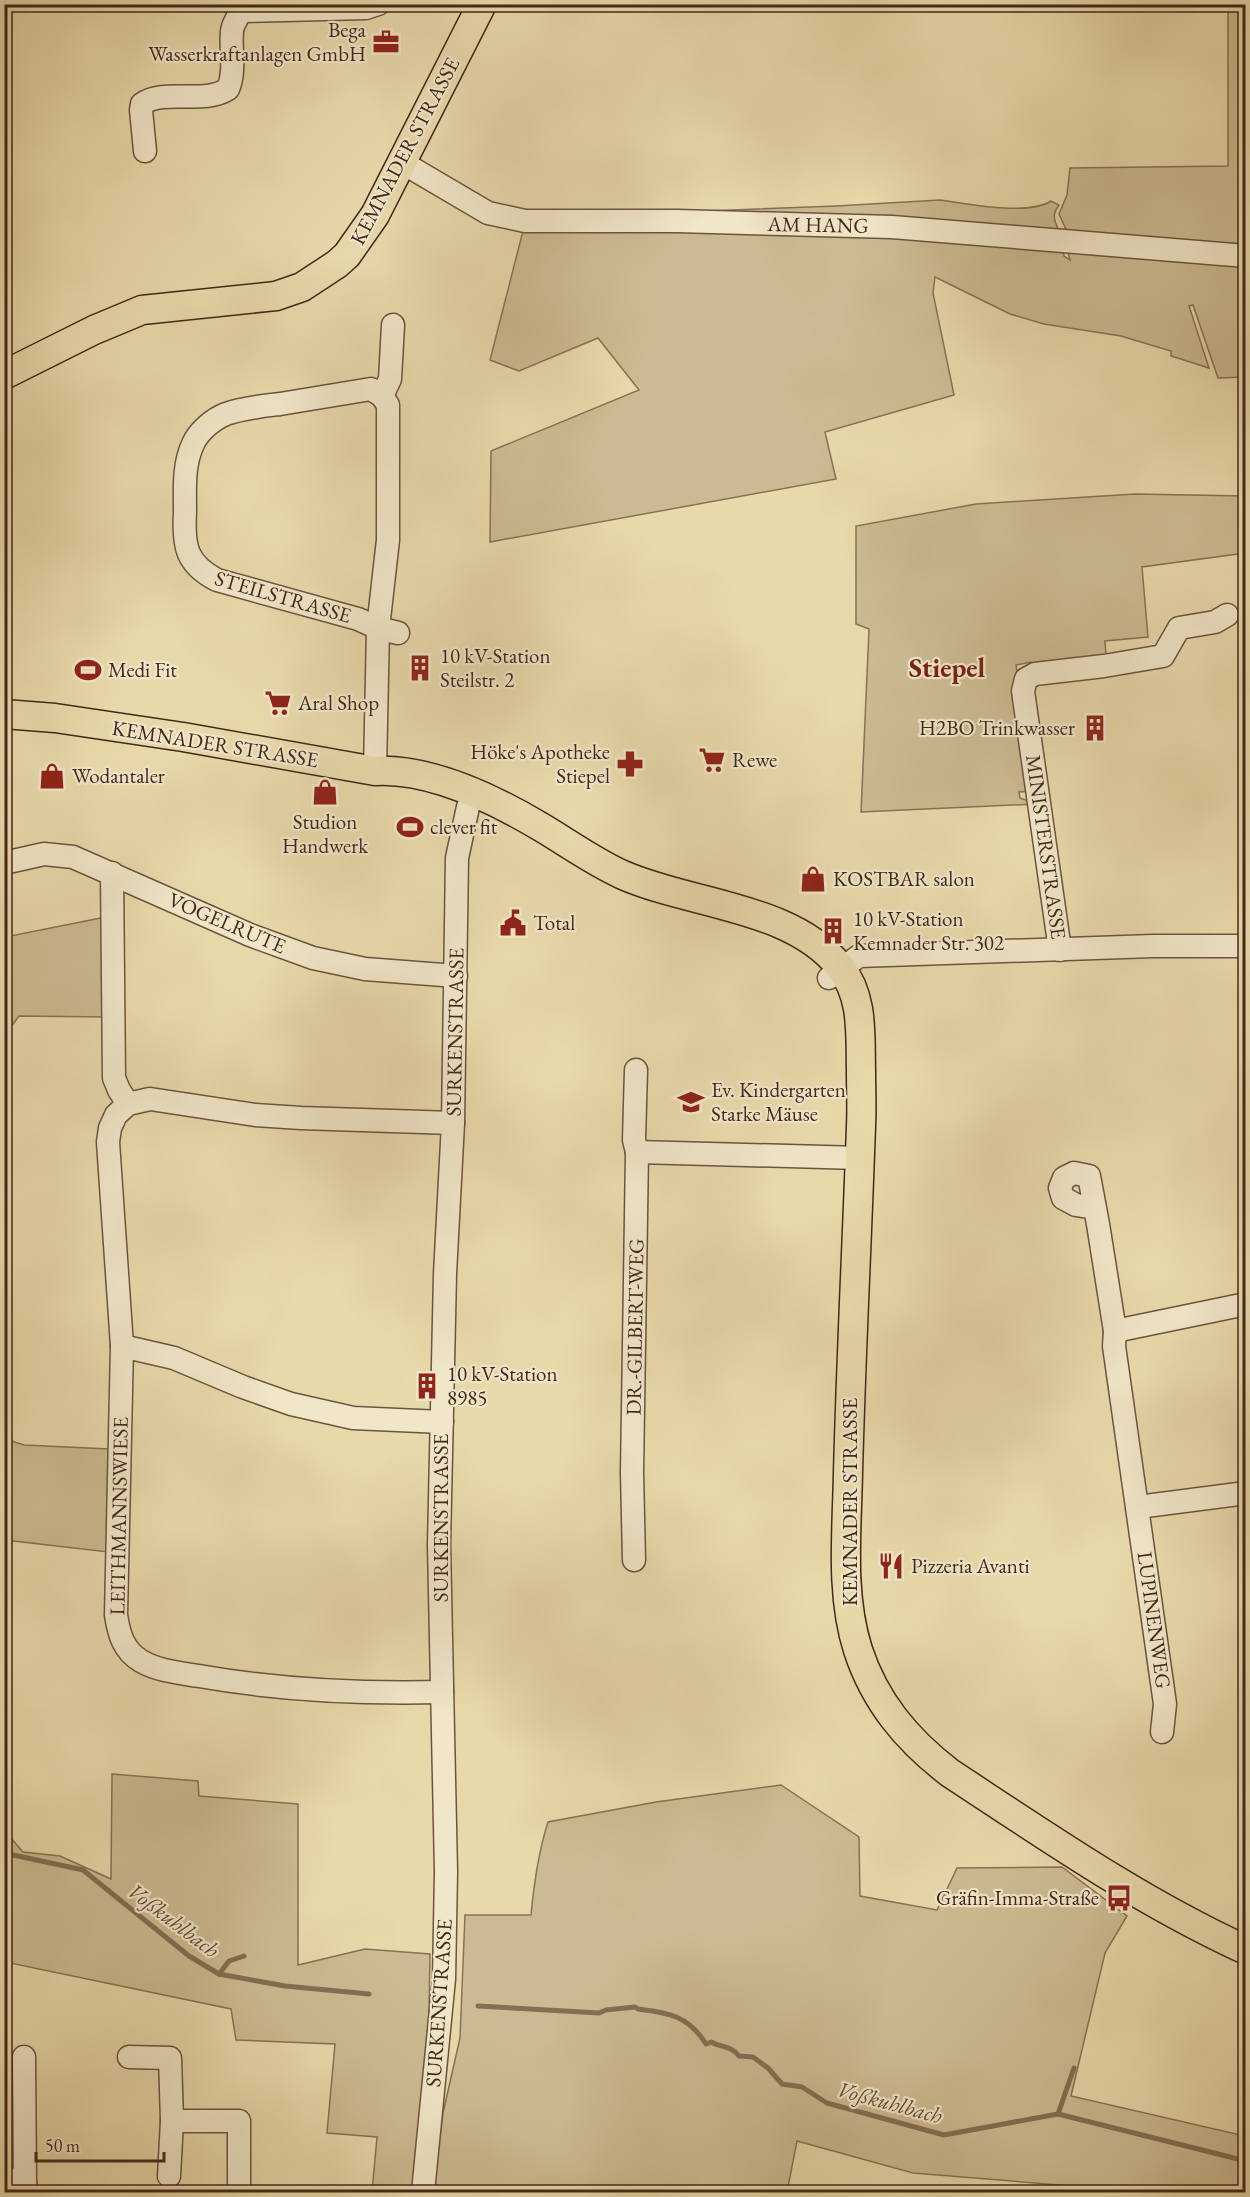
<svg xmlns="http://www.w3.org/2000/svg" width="1250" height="2197" font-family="'EB Garamond',serif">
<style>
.green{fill:#ccbb92;stroke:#877256;stroke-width:1.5}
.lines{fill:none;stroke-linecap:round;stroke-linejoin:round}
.stream{stroke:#846e54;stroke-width:5}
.minor-casing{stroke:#6c543e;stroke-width:25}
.major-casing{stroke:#42281a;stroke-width:31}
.minor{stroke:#f0e6c8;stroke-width:22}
.major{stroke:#e8d9ab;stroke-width:28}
.labels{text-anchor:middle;stroke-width:4.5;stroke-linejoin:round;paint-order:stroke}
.poi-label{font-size:21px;fill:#42281a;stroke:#f0e6c8;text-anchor:start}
.street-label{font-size:21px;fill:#42281a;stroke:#f0e6c8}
.water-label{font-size:22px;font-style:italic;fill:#634b37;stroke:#f0e6c8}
.district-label{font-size:27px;font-weight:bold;fill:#7a1f14;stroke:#f0e6c8}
</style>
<rect width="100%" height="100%" fill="#e8d9ab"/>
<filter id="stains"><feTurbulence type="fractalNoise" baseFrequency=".00333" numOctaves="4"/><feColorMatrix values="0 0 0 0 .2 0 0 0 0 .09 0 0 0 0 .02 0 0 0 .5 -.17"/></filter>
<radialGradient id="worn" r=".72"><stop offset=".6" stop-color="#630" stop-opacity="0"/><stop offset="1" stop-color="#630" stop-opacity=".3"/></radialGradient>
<g class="green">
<polygon points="1228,7 1245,7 1245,250 1068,234 1059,214 1067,195 1070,168 1228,166"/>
<path d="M 940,200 C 967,204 1028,216 1051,201 L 1059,205 C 1050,217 1056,222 1060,234 L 653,213 L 836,206 Z"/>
<polygon points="524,227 653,228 1062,245 1064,256 1070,260 1068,252 1245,262 1245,377 1218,378 1193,305 1189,306 1209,368 1171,356 1171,351 1121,336 1044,324 1010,314 935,277 933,293 954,395 825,432 836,479 490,542 491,451 639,390 598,338 519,371 490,360"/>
<polygon points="1135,494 1245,496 1245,553 1142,567 1148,637 1105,641 1106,656 1037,666 1031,662 1016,665 1034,791 1019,792 1020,798 1036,804 861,812 869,629 856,624 856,526 976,504"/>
<polygon points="106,917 108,1017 19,1016 5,1035 5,937"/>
<polygon points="5,1439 24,1445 109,1449 108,1552 5,1540"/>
<polygon points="112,1774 198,1781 199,1796 298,1804 298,1965 365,1949 430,1954 428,2067 412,2192 372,2192 377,2137 327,2133 335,2044 236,2040 231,2009 5,1962 4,1830 23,1852 60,1856 111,1879"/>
<path d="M 781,1785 L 859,1837 L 860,1896 L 937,1910 L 957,1868 L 1062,1867 L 1127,1916 L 1105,1953 L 1071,2096 L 1245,2136 L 1245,2192 L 1145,2192 L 913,2173 L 797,2141 L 787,2192 L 433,2192 L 443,2113 L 460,2038 L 465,1915 L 531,1915 C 534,1883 538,1853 548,1822 L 656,1802 Z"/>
</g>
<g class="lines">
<g class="stream">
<polyline points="4,1853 83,1870 189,1956 219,1974 285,1986 369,1994"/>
<polyline points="219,1974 229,1961 244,1956"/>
<path d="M 478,2006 L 599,2013 L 606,2010 L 635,2007 L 638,2009 C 668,2013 688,2015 706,2044 L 711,2042 C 722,2048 730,2045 739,2056 L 753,2057 L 768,2068 L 782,2084 L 802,2087 L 827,2103 L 944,2135 L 1058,2114 L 1246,2161"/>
<polyline points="1058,2114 1074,2068"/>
</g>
<g class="minor-casing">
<g id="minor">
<polyline points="241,11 366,8 378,4"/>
<path d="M 145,151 L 141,110 L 142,104 C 165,88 203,105 228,89 C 236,70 230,51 232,31 C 233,21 242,15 241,4"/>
<polyline points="403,163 488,213 525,221 677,221 892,227 1246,256"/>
<path d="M 382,396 L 371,389 C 340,394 310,399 280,404 C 263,406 243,408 226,414 C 213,419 198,432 193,444 C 183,465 185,490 185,512 C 183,546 186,564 217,580 L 358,619 L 378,628 L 398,633"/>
<polyline points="375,771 378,628 388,540 388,405 382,396 390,379 393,325"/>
<polyline points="4,863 44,854 73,857 250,935 313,958 365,969 456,976"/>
<polyline points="112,873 114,1078 119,1090 128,1104"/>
<polyline points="1060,950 1023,691 1026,679 1035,674 1104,666 1163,656 1179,628 1215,622 1227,615"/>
<polyline points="829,978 859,956 1153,946 1246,946"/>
<polyline points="637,1152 860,1158"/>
<polyline points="1095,1208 1076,1205 1063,1198 1060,1188 1064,1178 1074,1173 1089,1176 1098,1224 1115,1331 1114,1346 1165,1704 1162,1732"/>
<polyline points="1115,1331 1246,1304"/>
<polyline points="122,1346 174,1358 243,1387 291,1404 353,1418 442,1422"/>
<polyline points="1138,1507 1246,1493"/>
<polyline points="634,1560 632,1473 637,1152 634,1140 636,1070"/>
<path d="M 442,1692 C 361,1694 279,1690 199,1676 C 180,1673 158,1671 141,1661 C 123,1650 119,1634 116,1615 L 122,1346 L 108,1142 L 110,1128 L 116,1115 L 128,1104 L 150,1099 L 255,1115 L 301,1118 L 453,1123"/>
<polyline points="24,2057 25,2182"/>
<polyline points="129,2057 170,2058 172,2121 239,2121 239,2192"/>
<polyline points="169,2176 172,2121"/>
<polyline points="4,2178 25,2182 26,2192"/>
<polyline points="423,2192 444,1979 446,1872 439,1545 445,1274 453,1123 457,858 468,807"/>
</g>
</g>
<g class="major-casing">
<g id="major">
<polyline points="4,375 94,330 142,310 276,296 302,287 337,264 347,255 375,215 482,4"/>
<path d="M 4,714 L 55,718 L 183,737 L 375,771 C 430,768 494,799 541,827 C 568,843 594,862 623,875 C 691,905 792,906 840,967 C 864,997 860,1034 861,1071 C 861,1089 862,1107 861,1126 C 857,1242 851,1357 848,1473 C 847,1531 840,1594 858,1650 C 875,1702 907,1740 950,1773 C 1046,1836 1141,1902 1246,1950"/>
</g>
</g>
<use href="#minor" class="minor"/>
<use href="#major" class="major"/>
</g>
<defs>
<g id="office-bare" transform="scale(2.07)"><path d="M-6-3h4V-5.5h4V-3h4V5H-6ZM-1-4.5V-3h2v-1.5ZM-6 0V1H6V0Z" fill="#8f2418" stroke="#f0e6c8" stroke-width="2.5" paint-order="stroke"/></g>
<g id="building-bare" transform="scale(2.07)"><path d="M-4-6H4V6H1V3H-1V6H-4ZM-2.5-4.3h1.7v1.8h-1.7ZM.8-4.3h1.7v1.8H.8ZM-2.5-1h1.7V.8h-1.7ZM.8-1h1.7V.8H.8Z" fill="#8f2418" stroke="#f0e6c8" stroke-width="2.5" paint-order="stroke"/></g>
<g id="stadium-bare" transform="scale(2.07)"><path d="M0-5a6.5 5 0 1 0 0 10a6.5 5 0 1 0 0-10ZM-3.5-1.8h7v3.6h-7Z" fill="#8f2418" stroke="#f0e6c8" stroke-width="2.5" paint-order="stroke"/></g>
<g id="supermarket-bare" transform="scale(2.07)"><path d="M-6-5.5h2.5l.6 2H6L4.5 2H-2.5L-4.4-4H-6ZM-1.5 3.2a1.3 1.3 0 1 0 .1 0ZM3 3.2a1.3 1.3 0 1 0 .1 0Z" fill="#8f2418" stroke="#f0e6c8" stroke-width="2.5" paint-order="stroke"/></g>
<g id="pharmacy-bare" transform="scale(2.07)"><path d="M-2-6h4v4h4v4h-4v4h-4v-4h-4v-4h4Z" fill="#8f2418" stroke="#f0e6c8" stroke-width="2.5" paint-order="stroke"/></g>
<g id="shop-bare" transform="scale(2.07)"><path d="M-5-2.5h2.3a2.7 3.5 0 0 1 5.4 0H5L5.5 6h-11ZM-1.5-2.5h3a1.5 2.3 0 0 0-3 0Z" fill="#8f2418" stroke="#f0e6c8" stroke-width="2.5" paint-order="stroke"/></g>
<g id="civic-bare" transform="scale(2.07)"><path d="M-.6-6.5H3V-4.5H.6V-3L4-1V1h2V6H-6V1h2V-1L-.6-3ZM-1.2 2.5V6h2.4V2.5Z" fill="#8f2418" stroke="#f0e6c8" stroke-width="2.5" paint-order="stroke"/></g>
<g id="school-bare" transform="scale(2.07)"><path d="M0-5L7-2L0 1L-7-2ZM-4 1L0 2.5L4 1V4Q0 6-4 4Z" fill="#8f2418" stroke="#f0e6c8" stroke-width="2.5" paint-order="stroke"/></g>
<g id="restaurant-bare" transform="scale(2.07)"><path d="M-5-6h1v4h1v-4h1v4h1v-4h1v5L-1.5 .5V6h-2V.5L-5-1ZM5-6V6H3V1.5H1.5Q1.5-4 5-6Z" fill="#8f2418" stroke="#f0e6c8" stroke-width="2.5" paint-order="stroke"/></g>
<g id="bus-bare" transform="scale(2.07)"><path d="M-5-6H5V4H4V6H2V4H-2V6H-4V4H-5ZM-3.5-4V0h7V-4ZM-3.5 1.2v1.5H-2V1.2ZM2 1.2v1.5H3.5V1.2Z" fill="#8f2418" stroke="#f0e6c8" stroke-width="2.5" paint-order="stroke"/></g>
</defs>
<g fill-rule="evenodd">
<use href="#office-bare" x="386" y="42"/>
<use href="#building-bare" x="420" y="668"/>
<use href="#stadium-bare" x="88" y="670"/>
<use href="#supermarket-bare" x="278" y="703"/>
<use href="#building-bare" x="1095" y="728"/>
<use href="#supermarket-bare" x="712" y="760"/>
<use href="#pharmacy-bare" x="630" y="764"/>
<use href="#shop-bare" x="52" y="776"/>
<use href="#shop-bare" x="325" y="792"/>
<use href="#stadium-bare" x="410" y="827"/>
<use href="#shop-bare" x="813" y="879"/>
<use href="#civic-bare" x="513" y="923"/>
<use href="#building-bare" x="833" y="931"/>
<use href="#school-bare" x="691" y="1102"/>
<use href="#building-bare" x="427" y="1386"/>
<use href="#restaurant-bare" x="891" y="1566"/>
<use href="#bus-bare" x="1119" y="1898"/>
</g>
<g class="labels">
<g class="poi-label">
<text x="366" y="37" text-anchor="end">Bega<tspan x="366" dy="24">Wasserkraftanlagen GmbH</tspan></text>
<text x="440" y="663">10 kV-Station<tspan x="440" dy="24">Steilstr. 2</tspan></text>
<text x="108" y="677">Medi Fit</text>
<text x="298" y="710">Aral Shop</text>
<text x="1075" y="735" text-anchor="end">H2BO Trinkwasser</text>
<text x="610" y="759" text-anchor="end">Höke's Apotheke<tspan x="610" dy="24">Stiepel</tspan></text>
<text x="732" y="767">Rewe</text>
<text x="72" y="783">Wodantaler</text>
<text x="325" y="829" text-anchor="middle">Studion<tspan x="325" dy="24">Handwerk</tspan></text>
<text x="430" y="834">clever fit</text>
<text x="833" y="886">KOSTBAR salon</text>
<text x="853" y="926">10 kV-Station<tspan x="853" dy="24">Kemnader Str. 302</tspan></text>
<text x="533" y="930">Total</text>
<text x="711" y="1097">Ev. Kindergarten<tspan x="711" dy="24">Starke Mäuse</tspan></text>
<text x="447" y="1381">10 kV-Station<tspan x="447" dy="24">8985</tspan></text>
<text x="911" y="1573">Pizzeria Avanti</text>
<text x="1099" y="1905" text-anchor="end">Gräfin-Imma-Straße</text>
</g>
<g class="street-label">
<text transform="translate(405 151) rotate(-62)" y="7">KEMNADER STRASSE</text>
<text transform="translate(818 225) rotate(1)" y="7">AM HANG</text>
<text transform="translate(283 597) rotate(16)" y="7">STEILSTRASSE</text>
<text transform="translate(215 744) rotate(9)" y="7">KEMNADER STRASSE</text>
<text transform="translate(1046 847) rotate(82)" y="7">MINISTERSTRASSE</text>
<text transform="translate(227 923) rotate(23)" y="7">VOGELRUTE</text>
<text transform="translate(455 1032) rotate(-89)" y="7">SURKENSTRASSE</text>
<text transform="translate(635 1327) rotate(-89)" y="7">DR.-GILBERT-WEG</text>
<text transform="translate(850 1502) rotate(-90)" y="7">KEMNADER STRASSE</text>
<text transform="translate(119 1516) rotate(-89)" y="7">LEITHMANNSWIESE</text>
<text transform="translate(441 1518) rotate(-90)" y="7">SURKENSTRASSE</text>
<text transform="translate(1154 1620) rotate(82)" y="7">LUPINENWEG</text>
<text transform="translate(439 2003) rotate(-86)" y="7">SURKENSTRASSE</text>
</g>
<g class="water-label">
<text transform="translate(174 1920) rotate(37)" y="8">Voßkuhlbach</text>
<text transform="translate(890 2102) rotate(15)" y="8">Voßkuhlbach</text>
</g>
<g class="district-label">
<text x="947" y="677">Stiepel</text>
</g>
</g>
<rect width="1250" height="2197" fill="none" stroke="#e8d9ab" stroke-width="24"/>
<rect x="6" y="6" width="1238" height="2185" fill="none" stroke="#42281a" stroke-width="3"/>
<rect x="12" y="12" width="1226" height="2173" fill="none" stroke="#42281a" stroke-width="1.5"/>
<path d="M36 2152v9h128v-9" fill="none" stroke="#42281a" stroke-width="3"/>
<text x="45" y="2152" font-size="18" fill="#42281a" stroke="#f0e6c8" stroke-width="4.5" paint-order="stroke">50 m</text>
<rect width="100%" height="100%" filter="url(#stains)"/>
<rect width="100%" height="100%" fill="url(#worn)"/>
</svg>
